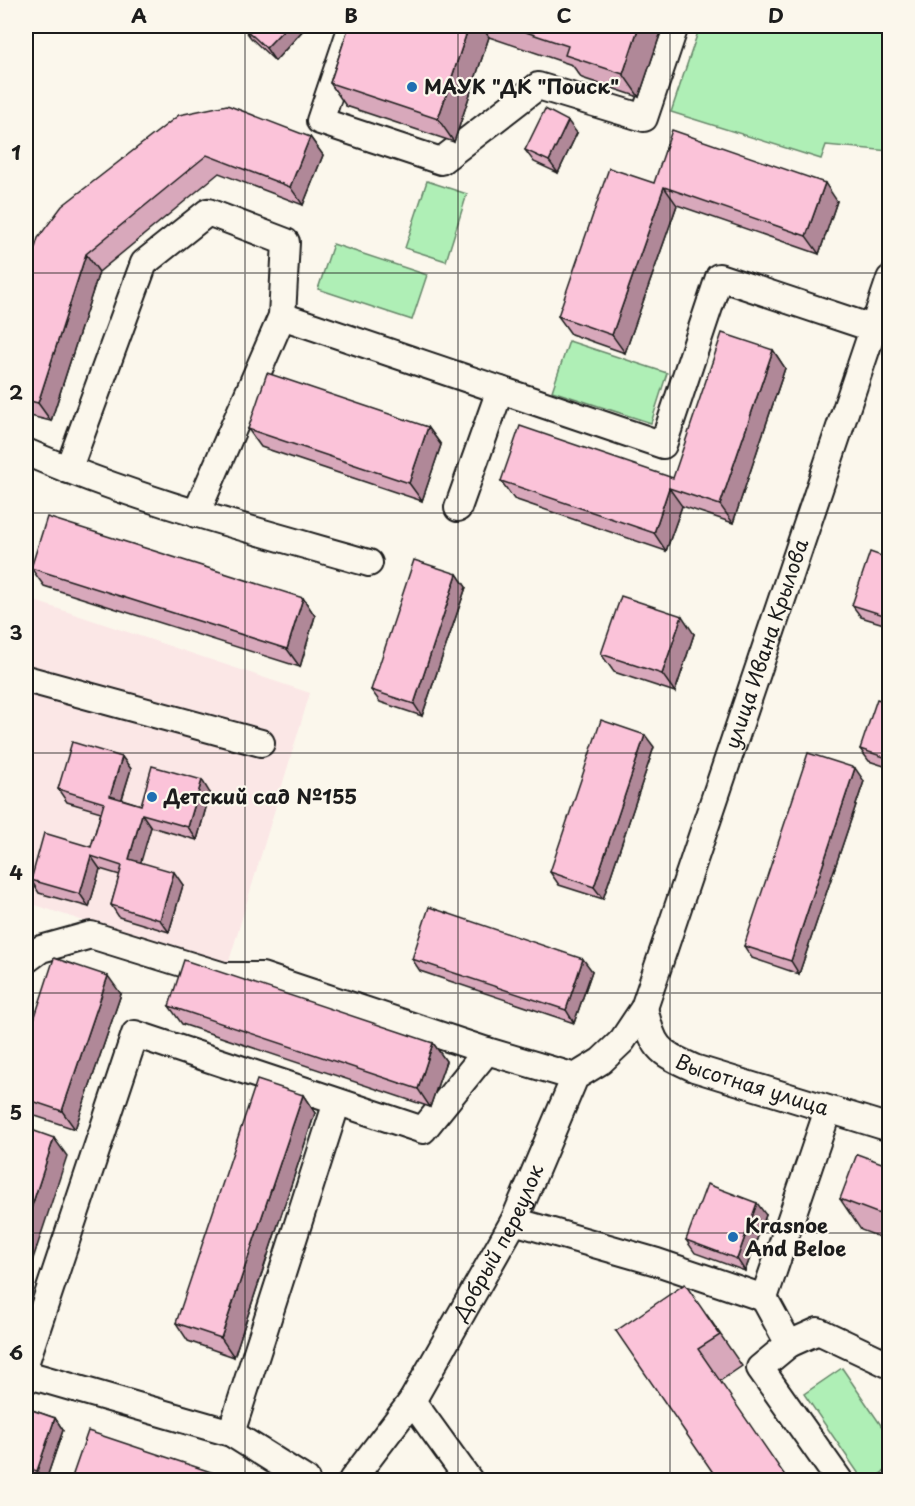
<svg xmlns="http://www.w3.org/2000/svg" width="915" height="1506" font-family="'Playpen Sans',sans-serif">
<style>
.built{fill:#fbe7e6}
.green{fill:#afefb6;stroke:#668669;stroke-width:1.5}
.lines{fill:none;stroke-linecap:round;stroke-linejoin:round}
.minor-casing{stroke:#1c1c1c;stroke-width:30}
.minor{stroke:#fbf7ec;stroke-width:26}
.wall{fill:#d8a8bb;stroke:#1c1c1c;stroke-width:1.5}
.shaded-wall{fill:#b08898;stroke:#1c1c1c;stroke-width:1.5}
.building{fill:#fbc3d9;stroke:#1c1c1c;stroke-width:1.5}
.grid{fill:none;stroke:#1c1c1c;stroke-width:1.5;stroke-opacity:0.55}
.poi-dot{fill:#1f6fb2;stroke:#fbf7ec;stroke-width:2}
.labels{text-anchor:middle;stroke-width:4.5;stroke-linejoin:round;paint-order:stroke}
.poi-label{font-size:20px;font-weight:bold;fill:#1c1c1c;stroke:#fbf7ec;text-anchor:start}
.street-label{font-size:20px;fill:#1c1c1c;stroke:#fbf7ec}
.neatline{fill:none;stroke:#1c1c1c;stroke-width:2}
.grid-label{font-size:20px;text-anchor:middle;font-weight:bold;fill:#1c1c1c}
</style>
<rect width="100%" height="100%" fill="#fbf7ec"/>
<filter id="ink" filterUnits="userSpaceOnUse"><feTurbulence type="fractalNoise" baseFrequency=".0167" numOctaves="2"/><feDisplacementMap in="SourceGraphic" scale="12" xChannelSelector="R" yChannelSelector="G"/><feConvolveMatrix kernelMatrix="1 2 1 2 8 2 1 2 1" color-interpolation-filters="sRGB"/></filter>
<g filter="url(#ink)">
<polygon class="built" points="26,598 310,693 227,968 26,902"/>
<g class="green">
<polygon points="700,26 889,26 889,151 826,145 821,159 671,112"/>
<polygon points="427,181 467,194 446,261 405,248"/>
<polygon points="333,244 427,275 412,320 318,289"/>
<polygon points="569,341 667,373 651,423 552,391"/>
<polygon points="842,1368 889,1437 889,1468 871,1480 863,1480 804,1394"/>
</g>
<g class="lines">
<g class="minor-casing">
<g id="minor">
<polyline points="352,26 320,121 441,161 538,86 644,118 675,26"/>
<polyline points="282,316 663,445 719,277 872,328"/>
<path d="M 26,452 C 136,500 253,530 369,563"/>
<polyline points="68,470 144,263 208,212 286,242 282,316 196,514"/>
<polyline points="458,508 500,390"/>
<polyline points="26,679 261,743"/>
<polyline points="26,960 41,949 91,935 224,976 262,976 487,1051 575,1077"/>
<path id="s1" d="M 644,1008 C 654,1048 656,1051 694,1068 L 890,1128"/>
<polyline points="828,1110 764,1298 789,1344 760,1368 839,1480"/>
<polyline points="514,1221 657,1262 764,1298"/>
<polyline points="789,1344 818,1331 890,1365"/>
<polyline points="26,1361 135,1034 423,1130 487,1051"/>
<polyline points="26,1374 231,1433 306,1480"/>
<polyline points="412,1401 469,1480"/>
<polyline points="231,1433 337,1102"/>
<path id="s2" d="M 352,1480 L 412,1401 L 514,1221 L 575,1077 L 601,1061 L 622,1041 L 644,1008 L 890,279"/>
</g>
</g>
<use href="#minor" class="minor"/>
</g>
<g class="wall">
<polygon points="242,26 303,26 305,28 275,61 251,38"/>
<polygon points="349,26 663,26 639,97 582,78 572,65 489,37 454,142 346,106 330,83"/>
<polygon points="179,115 310,137 323,155 303,205 219,173 99,272 51,421 26,415 26,277"/>
<polygon points="577,133 558,173 534,162 525,150"/>
<polygon points="654,183 837,201 819,254 677,205 625,353 571,334 558,316"/>
<polygon points="773,350 785,368 733,523 682,506 666,551 514,499 501,481 673,478"/>
<polygon points="428,427 441,445 422,501 261,447 248,429"/>
<polygon points="890,559 890,626 861,617 852,605"/>
<polygon points="31,568 303,598 315,616 300,667 44,586"/>
<polygon points="457,574 466,587 422,716 380,702 371,690"/>
<polygon points="694,634 675,692 614,672 601,654"/>
<polygon points="890,703 890,768 869,761 860,749"/>
<polygon points="654,747 603,899 559,885 550,872"/>
<polygon points="122,757 131,769 122,799 141,805 210,793 197,840 151,827 140,862 183,885 169,932 119,917 111,905 120,875 100,869 89,907 39,893 31,880 91,847 101,812 67,802 58,789"/>
<polygon points="864,781 799,974 752,958 744,946"/>
<polygon points="412,959 592,971 574,1023 420,971"/>
<polygon points="121,994 75,1129 26,1113 26,1044"/>
<polygon points="169,1006 433,1043 446,1061 430,1107 182,1024"/>
<polygon points="303,1095 315,1113 234,1357 188,1341 176,1323"/>
<polygon points="890,1166 890,1241 861,1230 840,1199"/>
<polygon points="766,1215 745,1271 695,1253 686,1240"/>
<polygon points="707,1315 742,1366 720,1381 616,1331"/>
<polygon points="26,1408 55,1418 63,1430 46,1480 36,1480 26,1477"/>
</g>
<g class="shaded-wall">
<polygon points="287,26 303,26 305,28 275,61 266,48"/>
<polygon points="469,26 481,26 489,37 454,142 438,119"/>
<polygon points="639,26 663,26 639,97 623,74"/>
<polygon points="568,121 577,133 558,173 549,161"/>
<polygon points="310,137 323,155 303,205 290,187"/>
<polygon points="825,183 837,201 819,254 806,236"/>
<polygon points="664,187 677,205 625,353 612,335"/>
<polygon points="86,254 99,272 51,421 38,403"/>
<polygon points="773,350 785,368 733,523 720,505"/>
<polygon points="428,427 441,445 422,501 409,483"/>
<polygon points="669,488 682,506 666,551 654,533"/>
<polygon points="457,574 466,587 422,716 414,704"/>
<polygon points="303,598 315,616 300,667 287,649"/>
<polygon points="682,616 694,634 675,692 662,674"/>
<polygon points="645,735 654,747 603,899 594,887"/>
<polygon points="122,757 131,769 119,808 110,796"/>
<polygon points="855,768 864,781 799,974 791,961"/>
<polygon points="202,780 210,793 197,840 188,827"/>
<polygon points="142,814 151,827 138,872 129,859"/>
<polygon points="91,856 100,869 89,907 80,894"/>
<polygon points="174,872 183,885 169,932 160,920"/>
<polygon points="583,959 592,971 574,1023 566,1010"/>
<polygon points="108,976 121,994 75,1129 62,1111"/>
<polygon points="433,1043 446,1061 430,1107 418,1089"/>
<polygon points="303,1095 315,1113 234,1357 221,1338"/>
<polygon points="54,1138 67,1156 26,1280 26,1224"/>
<polygon points="757,1203 766,1215 745,1271 737,1259"/>
<polygon points="55,1418 63,1430 46,1480 43,1480 37,1471"/>
<polygon points="220,1475 224,1480 218,1480"/>
</g>
<g class="building">
<polygon points="242,26 287,26 266,48"/>
<polygon points="349,26 469,26 438,119 330,83"/>
<polygon points="508,26 639,26 623,74 565,55 568,46"/>
<polygon points="227,105 310,137 290,187 207,155 86,254 38,403 26,400 26,277 38,238 62,206 179,115"/>
<polygon points="545,109 568,121 549,161 525,150"/>
<polygon points="672,130 825,183 806,236 664,187 612,335 558,316 609,168 654,183"/>
<polygon points="722,333 773,350 720,505 669,488 654,533 501,481 520,426 673,478"/>
<polygon points="267,373 428,427 409,483 248,429"/>
<polygon points="47,517 303,598 287,649 31,568"/>
<polygon points="870,552 890,559 890,617 852,605"/>
<polygon points="414,560 457,574 414,704 371,690"/>
<polygon points="621,596 682,616 662,674 601,654"/>
<polygon points="877,699 890,703 890,759 860,749"/>
<polygon points="601,720 645,735 594,887 550,872"/>
<polygon points="72,742 122,757 110,796 141,805 152,766 202,780 188,827 142,814 129,859 174,872 160,920 111,905 122,866 91,856 80,894 31,880 44,833 91,847 104,803 58,789"/>
<polygon points="808,753 855,768 791,961 744,946"/>
<polygon points="429,907 583,959 566,1010 412,959"/>
<polygon points="54,958 108,976 62,1111 26,1099 26,1044"/>
<polygon points="184,960 433,1043 418,1089 169,1006"/>
<polygon points="257,1080 303,1095 221,1338 176,1323"/>
<polygon points="26,1128 54,1138 26,1224"/>
<polygon points="857,1154 890,1166 890,1218 840,1199"/>
<polygon points="707,1184 757,1203 737,1259 686,1240"/>
<polygon points="685,1284 720,1335 698,1349 788,1480 718,1480 616,1331"/>
<polygon points="26,1408 55,1418 37,1471 26,1468"/>
<polygon points="88,1431 220,1475 218,1480 71,1480"/>
</g>
</g>
<path class="grid" d="M 245,26 L 245,1480M 458,26 L 458,1480M 670,26 L 670,1480M 26,273 L 890,273M 26,513 L 890,513M 26,753 L 890,753M 26,993 L 890,993M 26,1233 L 890,1233"/>
<g class="poi-dot">
<circle cx="412" cy="87" r="6"/>
<circle cx="152" cy="797" r="6"/>
<circle cx="733" cy="1237" r="6"/>
</g>
<g class="labels">
<g class="poi-label">
<text x="424" y="94">МАУК "ДК "Поиск"</text>
<text x="164" y="804">Детский сад №155</text>
<text x="745" y="1233">Krasnoe<tspan x="745" dy="23">And Beloe</tspan></text>
</g>
<g class="street-label">
<text dy="7" stroke="none"><textPath href="#s2" startOffset="946">улица Ивана Крылова</textPath></text>
<text dy="7" stroke="none"><textPath href="#s1" startOffset="144">Высотная улица</textPath></text>
<text dy="7" stroke="none"><textPath href="#s2" startOffset="280">Добрый переулок</textPath></text>
</g>
</g>
<rect width="915" height="1506" fill="none" stroke="#fbf7ec" stroke-width="66"/>
<rect x="33" y="33" width="849" height="1440" class="neatline"/>
<g class="grid-label">
<text x="139" y="23">A</text>
<text x="351" y="23">B</text>
<text x="564" y="23">C</text>
<text x="776" y="23">D</text>
<text x="16" y="160">1</text>
<text x="16" y="400">2</text>
<text x="16" y="640">3</text>
<text x="16" y="880">4</text>
<text x="16" y="1120">5</text>
<text x="16" y="1360">6</text>
</g>
</svg>
